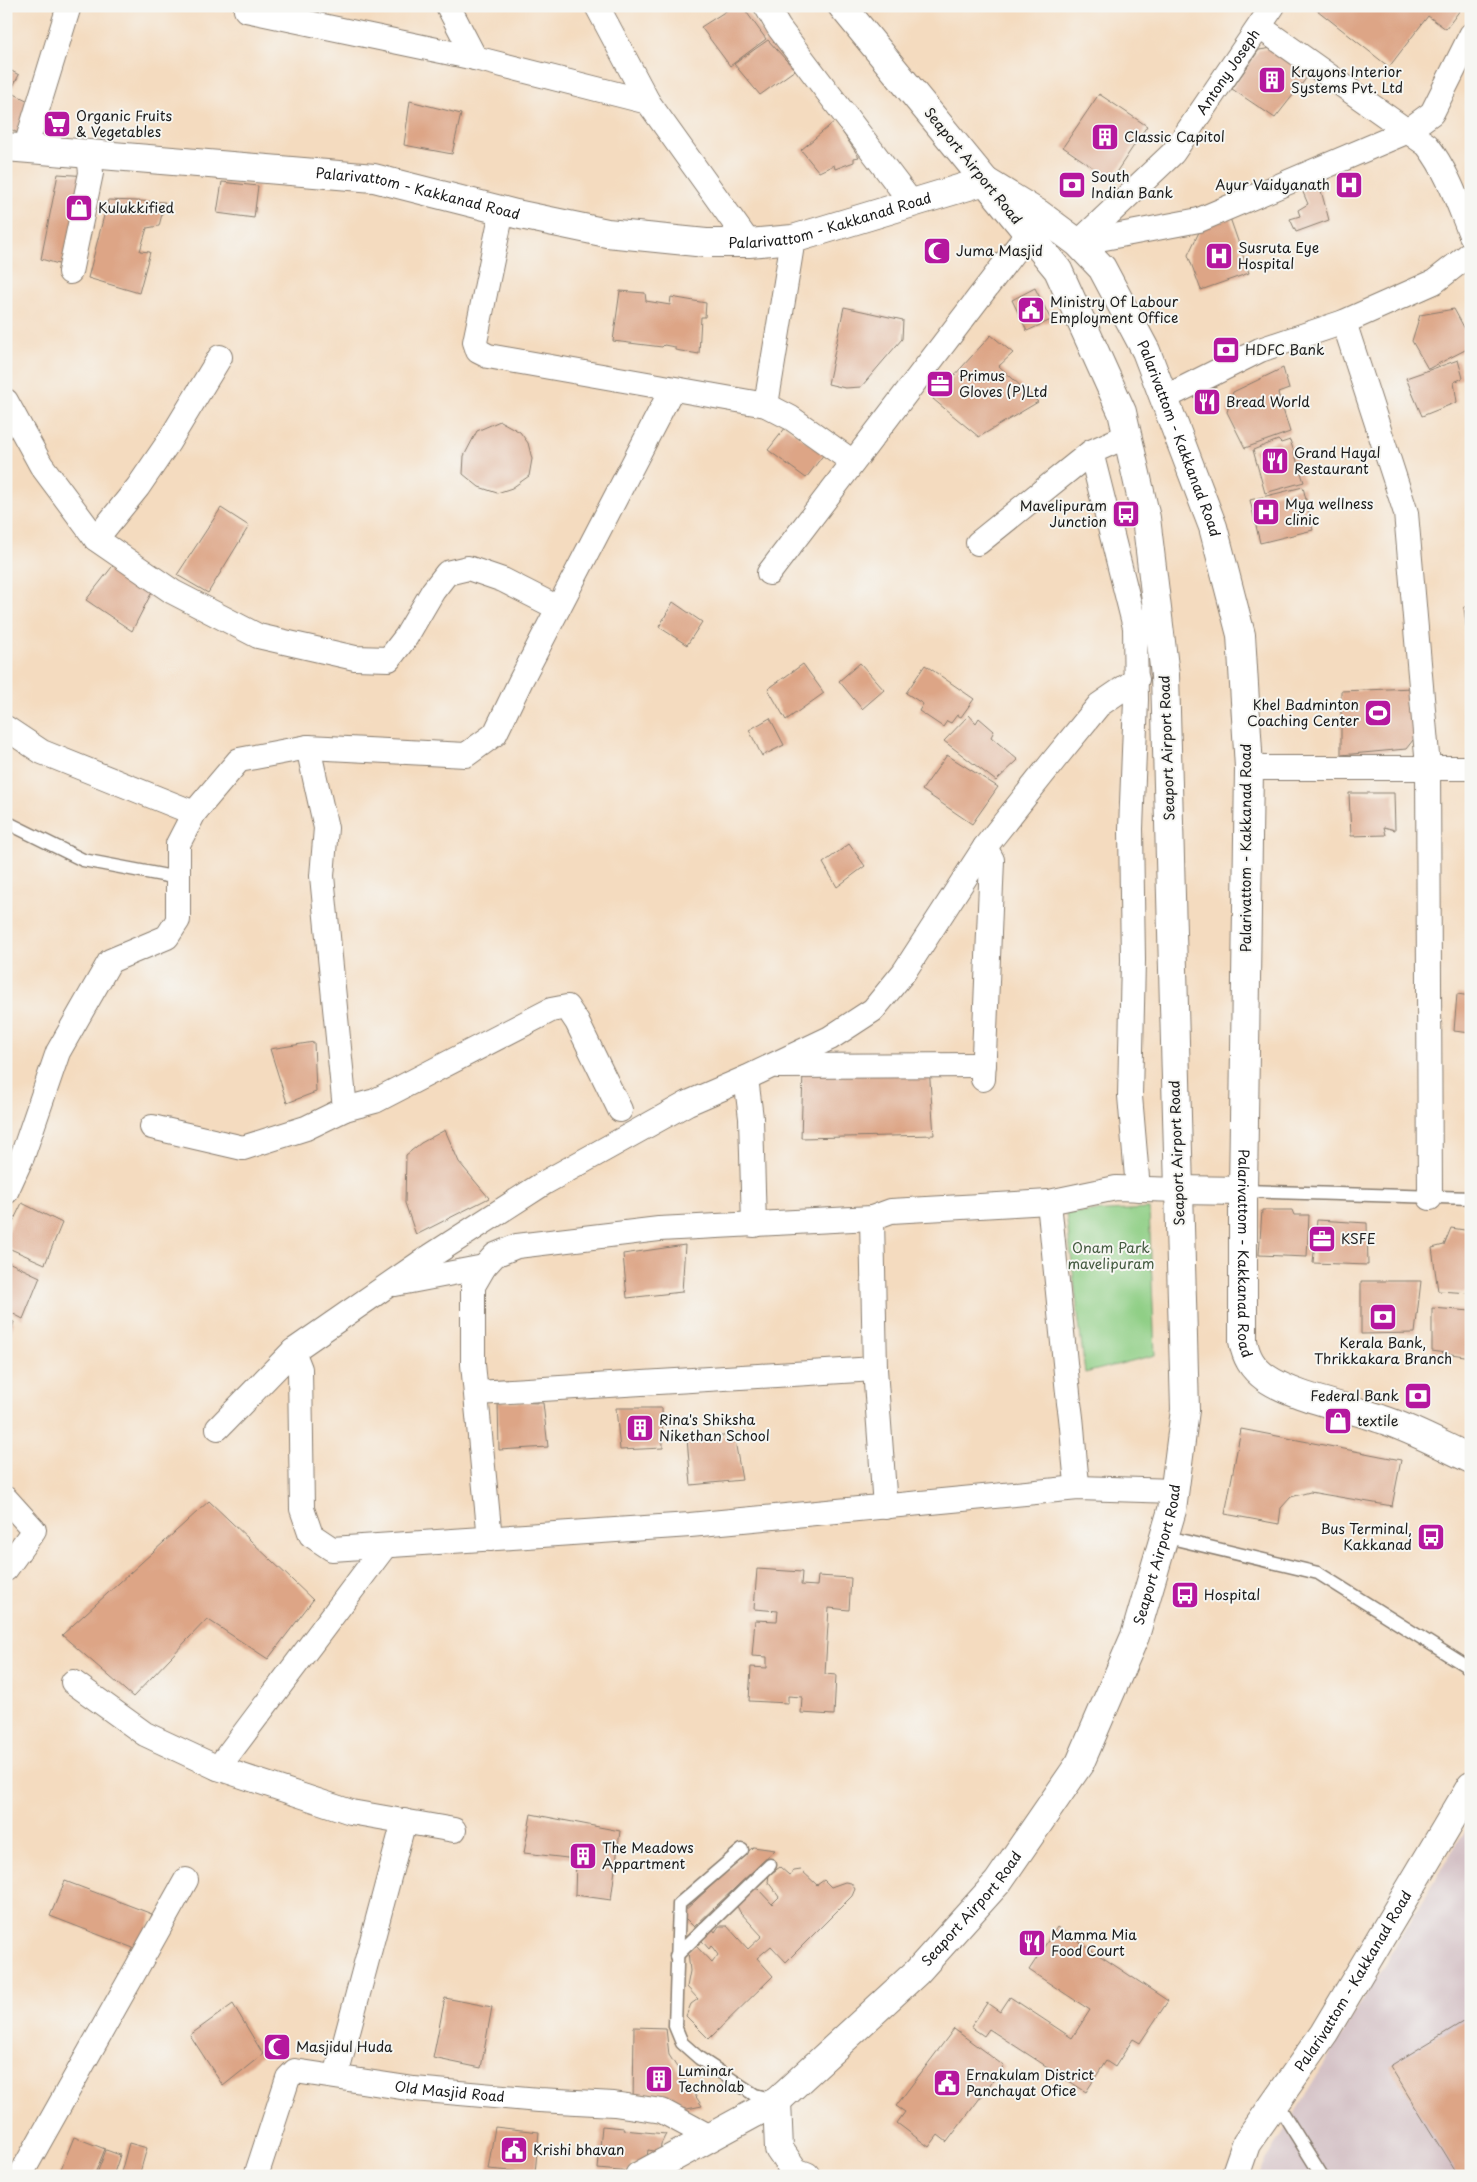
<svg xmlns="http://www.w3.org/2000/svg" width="1477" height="2182" font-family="'Playpen Sans',sans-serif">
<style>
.industrial{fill:#d2bec3}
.green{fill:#90cf86;stroke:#567651}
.building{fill:#dda586}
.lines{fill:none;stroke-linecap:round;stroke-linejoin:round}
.service-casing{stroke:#887c6e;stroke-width:15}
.minor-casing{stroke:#887c6e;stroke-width:26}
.secondary-casing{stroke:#887c6e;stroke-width:30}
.primary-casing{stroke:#887c6e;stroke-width:30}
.service{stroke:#fff;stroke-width:12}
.minor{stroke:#fff;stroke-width:24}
.secondary{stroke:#fff;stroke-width:28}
.primary{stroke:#fff;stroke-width:28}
.labels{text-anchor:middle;stroke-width:4;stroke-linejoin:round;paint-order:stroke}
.street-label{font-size:14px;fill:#1c1c1c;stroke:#f6f6f2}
.poi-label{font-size:14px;fill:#1c1c1c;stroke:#f6f6f2;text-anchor:start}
.park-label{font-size:14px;fill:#455b41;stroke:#f6f6f2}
</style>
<rect width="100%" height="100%" fill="#f6f6f2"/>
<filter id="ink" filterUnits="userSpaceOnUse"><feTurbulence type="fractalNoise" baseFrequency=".02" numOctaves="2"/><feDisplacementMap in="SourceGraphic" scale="10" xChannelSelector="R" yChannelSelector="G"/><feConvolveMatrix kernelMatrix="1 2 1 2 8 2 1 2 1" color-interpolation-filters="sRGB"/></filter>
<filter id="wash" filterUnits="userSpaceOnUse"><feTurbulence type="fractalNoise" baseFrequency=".0096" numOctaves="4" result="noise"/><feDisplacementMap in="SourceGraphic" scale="20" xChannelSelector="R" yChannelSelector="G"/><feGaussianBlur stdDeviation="1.12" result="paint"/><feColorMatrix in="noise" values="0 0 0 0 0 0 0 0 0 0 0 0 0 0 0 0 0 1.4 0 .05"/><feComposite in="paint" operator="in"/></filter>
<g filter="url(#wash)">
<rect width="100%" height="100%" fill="#f4dbbf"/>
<polygon class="industrial" points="1471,1820 1471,2176 1257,2176"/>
<polygon class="green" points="1149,1209 1155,1355 1085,1373 1066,1213"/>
<g id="blocks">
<g class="building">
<polygon points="734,6 742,6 766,39 730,66 701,27"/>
<polygon points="1312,6 1463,6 1446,29 1428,16 1389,67"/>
<polygon points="768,40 795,70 760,95 734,64"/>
<polygon points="1280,47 1312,71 1275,118 1232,89 1259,50"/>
<polygon points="6,68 19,75 10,92 37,105 22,135 6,127"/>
<polygon points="1099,94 1147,126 1111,180 1063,147"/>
<polygon points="410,101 461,114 452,154 404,145"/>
<polygon points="835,121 859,157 854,158 854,162 835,169 834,165 819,172 801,150"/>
<polygon points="58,174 88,176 62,265 41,259"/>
<polygon points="222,182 258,186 254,218 217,213"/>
<polygon points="1320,187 1329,220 1296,232 1290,219 1300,216 1298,210 1308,204 1302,190"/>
<polygon points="108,200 165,202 159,226 147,228 140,251 150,252 139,293 88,278"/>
<polygon points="1230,218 1249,273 1201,290 1188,255 1201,228"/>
<polygon points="1035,288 1051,320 1027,331 1012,300"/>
<polygon points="620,291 645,293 646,301 670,305 671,297 706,303 705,317 701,317 699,354 675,350 675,347 664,345 662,347 613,341"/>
<polygon points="844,307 903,320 902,339 861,387 845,388 828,384"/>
<polygon points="1454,309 1471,340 1471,347 1428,369 1412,341 1420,315"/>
<polygon points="991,335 1013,353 999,366 1038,402 979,437 933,399"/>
<polygon points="1458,360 1463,378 1454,382 1457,402 1422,416 1406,378"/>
<polygon points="1283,368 1289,389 1278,393 1290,432 1245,448 1227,412 1233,392"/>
<polygon points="500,421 520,432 528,443 532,459 529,476 512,488 497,493 479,487 463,474 464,456 477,431"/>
<polygon points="786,427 824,454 806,478 768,450"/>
<polygon points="1278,440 1281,443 1290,440 1304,482 1265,493 1253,450"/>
<polygon points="1303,487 1313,530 1260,543 1250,500"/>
<polygon points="221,508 249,526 208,593 177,575"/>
<polygon points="119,558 155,586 132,631 86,600"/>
<polygon points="673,602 702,622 687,645 659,627"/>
<polygon points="1471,606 1471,651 1469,651 1464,607"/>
<polygon points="860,663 884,690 862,709 839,681"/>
<polygon points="803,664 824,693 786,720 768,689"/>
<polygon points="925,665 974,699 961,717 957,715 951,723 947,721 943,727 919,711 923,704 906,693"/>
<polygon points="1413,688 1417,735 1406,749 1341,755 1341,691"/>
<polygon points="969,715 976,723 979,718 994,731 991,737 1018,760 996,781 944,741"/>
<polygon points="770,718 784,745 762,756 749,730"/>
<polygon points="947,755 998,787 972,824 922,790"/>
<polygon points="1349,793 1394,793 1395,830 1384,827 1386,835 1351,836"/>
<polygon points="849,844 865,866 837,887 823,863"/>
<polygon points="1457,994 1471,996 1471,1033 1454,1031"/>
<polygon points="314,1042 316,1092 287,1103 270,1049"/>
<polygon points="929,1067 934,1135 801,1138 803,1072"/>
<polygon points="445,1130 459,1162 489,1198 416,1235 405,1203 406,1155 421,1143"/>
<polygon points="22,1203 62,1223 45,1264 6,1247 6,1236"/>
<polygon points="1262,1210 1292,1210 1294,1215 1309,1215 1307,1257 1259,1255"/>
<polygon points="1317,1220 1367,1223 1368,1265 1313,1263"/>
<polygon points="1451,1228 1471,1231 1471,1293 1438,1291 1432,1248 1444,1245"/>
<polygon points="685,1245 682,1292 627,1298 623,1254"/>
<polygon points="6,1261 40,1277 23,1319 6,1310"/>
<polygon points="1361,1281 1421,1281 1415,1333 1361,1334"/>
<polygon points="1432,1308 1471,1311 1471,1357 1432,1351"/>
<polygon points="6,1318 14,1322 7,1344 6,1344"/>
<polygon points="498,1402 543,1403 548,1447 499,1450"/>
<polygon points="616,1408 662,1408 663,1448 620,1450"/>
<polygon points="1241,1429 1401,1460 1392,1506 1310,1492 1291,1497 1281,1508 1279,1524 1225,1514"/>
<polygon points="734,1435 742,1480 691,1485 687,1439"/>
<polygon points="209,1501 313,1600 268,1659 207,1619 133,1697 62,1635"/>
<polygon points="757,1569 802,1572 801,1585 817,1586 818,1576 851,1578 849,1610 829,1608 825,1674 836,1675 834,1715 801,1713 802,1697 788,1696 788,1703 749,1701 751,1667 767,1668 767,1657 752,1656 755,1620 777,1621 778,1611 754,1609"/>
<polygon points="531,1814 620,1831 611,1900 575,1895 576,1859 524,1853"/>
<polygon points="753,1847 775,1850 694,1927 681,1914"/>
<polygon points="780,1867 789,1875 794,1871 801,1870 817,1885 824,1880 831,1887 845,1882 851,1883 855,1889 852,1896 786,1962 771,1946 757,1958 773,1976 709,2039 686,2016 691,2004 698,1999 687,1987 690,1971 688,1951 696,1946 712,1963 718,1955 713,1948 711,1946 709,1949 702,1941 702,1936 709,1924 715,1932 719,1926 727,1926 748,1949 762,1936 740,1912 737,1906 744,1891 755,1889 758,1889 772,1904 779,1897 768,1882 769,1875"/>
<polygon points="65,1881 152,1914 141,1951 50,1916"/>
<polygon points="1057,1927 1168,2001 1140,2043 1133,2039 1115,2067 1106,2061 1086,2092 989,2029 984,2036 971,2027 987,2003 1000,2012 1010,1997 1072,2038 1090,2010 1029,1970"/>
<polygon points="445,1998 492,2007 481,2068 433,2058"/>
<polygon points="233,2004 263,2054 223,2086 190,2035"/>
<polygon points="1471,2017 1471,2176 1458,2176 1390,2066"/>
<polygon points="634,2027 666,2028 669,2055 702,2106 687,2109 633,2104"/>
<polygon points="954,2029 1004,2066 947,2142 938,2135 929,2147 897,2123 905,2112 896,2106"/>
<polygon points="602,2126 624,2128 623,2130 666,2134 661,2144 660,2152 648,2150 646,2164 631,2163 630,2172 598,2169"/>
<polygon points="495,2127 539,2132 535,2173 488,2169"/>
<polygon points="74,2137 105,2149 94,2176 58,2176"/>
<polygon points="129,2143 147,2148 139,2176 120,2176"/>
<polygon points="106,2150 120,2155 113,2176 96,2176"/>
</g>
</g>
</g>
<g filter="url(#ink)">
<use href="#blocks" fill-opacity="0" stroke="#887c6e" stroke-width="1"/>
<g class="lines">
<g class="service-casing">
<g id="service">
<polyline points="6,822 83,860 178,878"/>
<polyline points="1243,1191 1471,1198"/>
<polyline points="1163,1536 1318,1573 1471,1669"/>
<polyline points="742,1850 679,1904 675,2026 682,2043 699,2058 755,2095 774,2100"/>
<polyline points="676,1956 770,1865"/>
<polyline points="1276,2102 1322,2176"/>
</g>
</g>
<g class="minor-casing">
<g id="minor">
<polyline points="248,6 246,10 475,58 648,102"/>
<polyline points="448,6 475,58"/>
<polyline points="597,6 648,102 749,243"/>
<polyline points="766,6 779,28 911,202"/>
<path d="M 1260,27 L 1427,145 C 1448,172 1458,203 1471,235"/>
<polyline points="25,149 69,6"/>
<polyline points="502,211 475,342 478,351 488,356 766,405 791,418 853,462"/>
<polyline points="1078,243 1199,220 1406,132 1432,113 1471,35"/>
<path id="s1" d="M 1078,243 L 1173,153 L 1273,6"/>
<polyline points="70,272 91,173 89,154"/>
<polyline points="1344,322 1406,513 1428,767 1430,1198"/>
<polyline points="1164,398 1260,350 1344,322 1434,282 1471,253"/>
<polyline points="6,401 41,465 96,539 173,592 258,636 355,658 389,659 406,637 433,591 447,573 468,568 503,580 558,608"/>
<polyline points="766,405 793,239"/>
<polyline points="1127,436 1091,452 1135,627 1136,700 1131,829 1133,960 1130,1096 1138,1189"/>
<polyline points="96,539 138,487 168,443 220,357"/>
<polyline points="978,543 1091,452"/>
<polyline points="769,573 1028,233"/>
<polyline points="6,728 42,752 194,813"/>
<polyline points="1249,768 1471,768"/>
<polyline points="778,1066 984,1065"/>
<polyline points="983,1079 992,860 985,847"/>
<polyline points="345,1109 375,1101 551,1010 567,1007 577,1022 620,1110"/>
<polyline points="152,1127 243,1148 306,1128 345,1109 322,876 326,828 308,747"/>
<polyline points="6,1192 22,1157 58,1052 110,961 167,937 178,920 178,844 194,813 239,760 308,747 466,755 495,734 521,680 672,389"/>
<path d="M 1049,1202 L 1069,1403 C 1074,1432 1073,1459 1078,1488"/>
<polyline points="872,1218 875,1369 885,1507"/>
<polyline points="754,1225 751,1118 746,1078 830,1038 873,1010 904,972 985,847 1054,760 1099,705 1137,679"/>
<polyline points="395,1284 484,1267"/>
<polyline points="293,1351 300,1369 302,1509 311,1535 332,1549 690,1525 1078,1488 1175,1491"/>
<polyline points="477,1393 875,1369"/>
<polyline points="218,1428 293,1351 420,1263 544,1183 688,1103 746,1078"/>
<polyline points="6,1499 34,1530 6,1569"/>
<polyline points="490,1539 473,1364 473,1286 484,1267 495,1255 517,1246 659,1229 872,1218 891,1211 1049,1202 1116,1188 1178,1190"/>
<polyline points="73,1682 145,1734 218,1768 351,1812 454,1830"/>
<polyline points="218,1768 385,1546"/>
<polyline points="336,2076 404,1821"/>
<polyline points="20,2176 186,1880"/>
<path id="s2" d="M 256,2176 L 288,2078 L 295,2071 L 414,2089 L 539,2100 L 614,2104 L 662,2111 L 710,2137"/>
</g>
</g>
<g class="secondary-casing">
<polyline id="secondary" points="777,2101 779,2149 795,2172 806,2176"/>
</g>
<g class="primary-casing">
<g id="primary">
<path id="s3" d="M 6,147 L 374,178 L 516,214 L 607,233 L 706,243 L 749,243 L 793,239 L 985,181 L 1039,214 L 1078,243 L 1102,268 L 1146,351 L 1213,527 L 1241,635 L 1249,768 L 1243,1191 L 1243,1341 C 1246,1357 1252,1368 1266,1378 C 1293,1397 1348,1407 1381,1419 C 1412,1429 1441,1445 1471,1459"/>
<polyline points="1178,1190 1243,1191"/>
<path id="s4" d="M 639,2176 L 777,2101 L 917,1972 L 998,1882 L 1080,1763 L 1135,1636 L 1172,1510 L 1185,1410 L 1165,675 L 1146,518 L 1122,412 L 1058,270 L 842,6"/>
<path id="s5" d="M 1235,2176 L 1246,2144 L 1324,2033 L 1471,1786"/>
</g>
</g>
<use href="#service" class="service"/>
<use href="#minor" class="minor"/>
<use href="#secondary" class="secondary"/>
<use href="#primary" class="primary"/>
</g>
</g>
<defs>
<g id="building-square" transform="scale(1.4375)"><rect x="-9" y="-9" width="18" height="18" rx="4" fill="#b5179e" stroke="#f6f6f2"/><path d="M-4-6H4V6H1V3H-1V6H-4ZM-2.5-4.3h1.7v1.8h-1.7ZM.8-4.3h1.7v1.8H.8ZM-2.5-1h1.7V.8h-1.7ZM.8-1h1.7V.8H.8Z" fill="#fff"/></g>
<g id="supermarket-square" transform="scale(1.4375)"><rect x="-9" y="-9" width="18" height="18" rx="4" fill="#b5179e" stroke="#f6f6f2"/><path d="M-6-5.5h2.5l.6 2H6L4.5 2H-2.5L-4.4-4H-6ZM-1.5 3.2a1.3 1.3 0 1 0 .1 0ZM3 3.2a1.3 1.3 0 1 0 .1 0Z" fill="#fff"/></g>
<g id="bank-square" transform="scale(1.4375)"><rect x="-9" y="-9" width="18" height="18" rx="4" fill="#b5179e" stroke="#f6f6f2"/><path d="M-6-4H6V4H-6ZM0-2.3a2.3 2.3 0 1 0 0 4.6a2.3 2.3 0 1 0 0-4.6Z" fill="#fff"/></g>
<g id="hospital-square" transform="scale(1.4375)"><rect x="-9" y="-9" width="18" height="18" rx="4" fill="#b5179e" stroke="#f6f6f2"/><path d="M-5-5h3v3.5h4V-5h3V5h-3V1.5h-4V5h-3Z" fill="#fff"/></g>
<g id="shop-square" transform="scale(1.4375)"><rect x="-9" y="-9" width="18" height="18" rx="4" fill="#b5179e" stroke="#f6f6f2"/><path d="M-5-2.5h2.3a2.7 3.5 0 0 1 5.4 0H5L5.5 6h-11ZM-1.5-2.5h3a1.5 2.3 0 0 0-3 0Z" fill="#fff"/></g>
<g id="mosque-square" transform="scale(1.4375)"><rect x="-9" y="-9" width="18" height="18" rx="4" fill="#b5179e" stroke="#f6f6f2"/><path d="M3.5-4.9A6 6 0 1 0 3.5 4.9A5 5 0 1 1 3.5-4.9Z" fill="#fff"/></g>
<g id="civic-square" transform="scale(1.4375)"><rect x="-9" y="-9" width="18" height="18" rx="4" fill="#b5179e" stroke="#f6f6f2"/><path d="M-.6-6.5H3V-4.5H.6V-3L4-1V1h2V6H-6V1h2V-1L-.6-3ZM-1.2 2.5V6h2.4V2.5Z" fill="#fff"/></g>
<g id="office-square" transform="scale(1.4375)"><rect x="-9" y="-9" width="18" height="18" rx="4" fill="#b5179e" stroke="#f6f6f2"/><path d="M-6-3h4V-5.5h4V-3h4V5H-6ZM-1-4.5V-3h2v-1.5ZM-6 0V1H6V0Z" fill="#fff"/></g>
<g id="restaurant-square" transform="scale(1.4375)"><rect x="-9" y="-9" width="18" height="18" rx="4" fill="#b5179e" stroke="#f6f6f2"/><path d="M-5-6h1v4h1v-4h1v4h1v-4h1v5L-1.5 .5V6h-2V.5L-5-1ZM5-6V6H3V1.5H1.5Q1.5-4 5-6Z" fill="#fff"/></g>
<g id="bus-square" transform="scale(1.4375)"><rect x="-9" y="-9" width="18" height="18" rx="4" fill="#b5179e" stroke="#f6f6f2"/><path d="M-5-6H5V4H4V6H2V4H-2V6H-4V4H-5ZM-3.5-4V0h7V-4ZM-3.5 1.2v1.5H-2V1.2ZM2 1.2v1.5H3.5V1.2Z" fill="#fff"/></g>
<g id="stadium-square" transform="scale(1.4375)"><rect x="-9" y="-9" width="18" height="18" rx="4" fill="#b5179e" stroke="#f6f6f2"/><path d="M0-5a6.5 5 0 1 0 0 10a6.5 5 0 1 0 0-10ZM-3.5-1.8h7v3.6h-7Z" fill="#fff"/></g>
</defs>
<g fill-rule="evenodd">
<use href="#building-square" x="1272" y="80"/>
<use href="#supermarket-square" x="57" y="124"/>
<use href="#building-square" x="1105" y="137"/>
<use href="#bank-square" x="1072" y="185"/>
<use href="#hospital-square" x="1349" y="185"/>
<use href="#shop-square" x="79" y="208"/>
<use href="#mosque-square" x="937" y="251"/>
<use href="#hospital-square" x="1219" y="256"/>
<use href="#civic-square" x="1031" y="310"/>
<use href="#bank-square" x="1226" y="350"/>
<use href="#office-square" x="940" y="384"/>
<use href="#restaurant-square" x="1207" y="402"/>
<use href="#restaurant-square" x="1275" y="461"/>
<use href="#hospital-square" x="1266" y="512"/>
<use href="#bus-square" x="1126" y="514"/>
<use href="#stadium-square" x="1378" y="713"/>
<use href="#office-square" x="1322" y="1239"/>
<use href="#bank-square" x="1383" y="1317"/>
<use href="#bank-square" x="1418" y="1396"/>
<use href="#shop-square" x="1338" y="1421"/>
<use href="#building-square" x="640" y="1428"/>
<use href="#bus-square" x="1431" y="1537"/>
<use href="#bus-square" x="1185" y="1595"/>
<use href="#building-square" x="583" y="1856"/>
<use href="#restaurant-square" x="1032" y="1943"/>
<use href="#mosque-square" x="277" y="2047"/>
<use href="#building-square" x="659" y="2079"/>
<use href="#civic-square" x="947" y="2083"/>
<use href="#civic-square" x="514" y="2150"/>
</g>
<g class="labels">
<g class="street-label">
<text dy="5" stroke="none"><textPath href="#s1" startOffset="229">Antony Joseph</textPath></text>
<text transform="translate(973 166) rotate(51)" y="5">Seaport Airport Road</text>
<text dy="5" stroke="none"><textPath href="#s3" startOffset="415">Palarivattom - Kakkanad Road</textPath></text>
<text dy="5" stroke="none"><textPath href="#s3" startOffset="835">Palarivattom - Kakkanad Road</textPath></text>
<text dy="5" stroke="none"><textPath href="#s3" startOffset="1330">Palarivattom - Kakkanad Road</textPath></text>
<text transform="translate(1167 748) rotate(-92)" y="5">Seaport Airport Road</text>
<text transform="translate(1246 848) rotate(-90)" y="5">Palarivattom - Kakkanad Road</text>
<text transform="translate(1177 1153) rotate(-92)" y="5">Seaport Airport Road</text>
<text dy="5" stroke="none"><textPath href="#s3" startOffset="2155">Palarivattom - Kakkanad Road</textPath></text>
<text dy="5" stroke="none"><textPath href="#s4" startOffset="836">Seaport Airport Road</textPath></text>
<text dy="5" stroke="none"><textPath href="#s4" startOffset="431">Seaport Airport Road</textPath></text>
<text dy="5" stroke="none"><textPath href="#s5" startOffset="229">Palarivattom - Kakkanad Road</textPath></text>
<text dy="5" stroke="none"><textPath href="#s2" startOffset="269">Old Masjid Road</textPath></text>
</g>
<g class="poi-label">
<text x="1291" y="77">Krayons Interior<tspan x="1291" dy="16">Systems Pvt. Ltd</tspan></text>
<text x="76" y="121">Organic Fruits<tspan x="76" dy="16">&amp; Vegetables</tspan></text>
<text x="1124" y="142">Classic Capitol</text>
<text x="1091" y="182">South<tspan x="1091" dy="16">Indian Bank</tspan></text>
<text x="1330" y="190" text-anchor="end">Ayur Vaidyanath</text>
<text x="98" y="213">Kulukkified</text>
<text x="1238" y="253">Susruta Eye<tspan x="1238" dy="16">Hospital</tspan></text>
<text x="956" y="256">Juma Masjid</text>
<text x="1050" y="307">Ministry Of Labour<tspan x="1050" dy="16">Employment Office</tspan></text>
<text x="1245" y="355">HDFC Bank</text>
<text x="959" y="381">Primus<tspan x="959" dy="16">Gloves (P)Ltd</tspan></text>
<text x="1226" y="407">Bread World</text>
<text x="1294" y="458">Grand Hayal<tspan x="1294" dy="16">Restaurant</tspan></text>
<text x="1285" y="509">Mya wellness<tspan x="1285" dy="16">clinic</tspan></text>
<text x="1107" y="511" text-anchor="end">Mavelipuram<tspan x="1107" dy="16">Junction</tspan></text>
<text x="1359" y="710" text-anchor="end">Khel Badminton<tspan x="1359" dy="16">Coaching Center</tspan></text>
<text x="1341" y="1244">KSFE</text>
<text x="1383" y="1348" text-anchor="middle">Kerala Bank,<tspan x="1383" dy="16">Thrikkakara Branch</tspan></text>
<text x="1399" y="1401" text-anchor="end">Federal Bank</text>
<text x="659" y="1425">Rina's Shiksha<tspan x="659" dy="16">Nikethan School</tspan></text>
<text x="1357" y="1426">textile</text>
<text x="1412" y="1534" text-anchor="end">Bus Terminal,<tspan x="1412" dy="16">Kakkanad</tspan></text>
<text x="1204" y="1600">Hospital</text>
<text x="602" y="1853">The Meadows<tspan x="602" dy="16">Appartment</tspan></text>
<text x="1051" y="1940">Mamma Mia<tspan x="1051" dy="16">Food Court</tspan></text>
<text x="296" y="2052">Masjidul Huda</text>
<text x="678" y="2076">Luminar<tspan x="678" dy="16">Technolab</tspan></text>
<text x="966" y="2080">Ernakulam District<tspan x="966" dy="16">Panchayat Ofice</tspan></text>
<text x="533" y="2155">Krishi bhavan</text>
</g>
<g class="park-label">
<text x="1111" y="1253">Onam Park<tspan x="1111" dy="16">mavelipuram</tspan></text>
</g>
</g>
<rect width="1477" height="2182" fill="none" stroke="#f6f6f2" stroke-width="25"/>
</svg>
